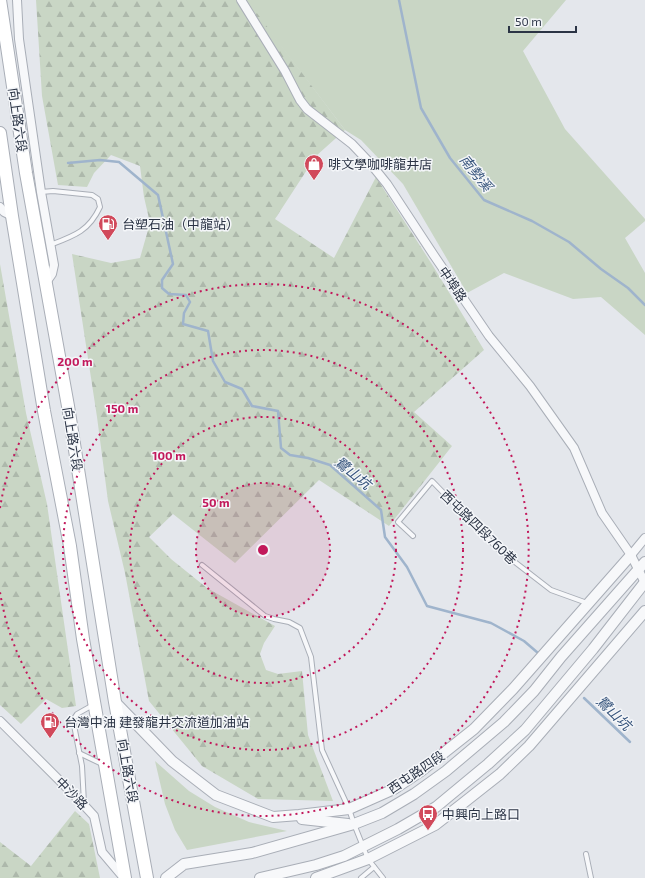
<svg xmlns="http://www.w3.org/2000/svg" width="645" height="878" font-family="'Exo 2','Noto Sans TC',sans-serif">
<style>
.green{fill:#c9d6c5}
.forest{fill:url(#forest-firs)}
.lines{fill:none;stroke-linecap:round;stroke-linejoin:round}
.stream{stroke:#9fb4cc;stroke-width:2.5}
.service-casing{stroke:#a9aeb7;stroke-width:6}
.minor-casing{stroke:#a9aeb7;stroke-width:10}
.tertiary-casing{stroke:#a9aeb7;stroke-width:12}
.secondary-casing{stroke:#a9aeb7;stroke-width:14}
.service{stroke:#f7f8fa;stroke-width:4}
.minor{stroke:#f7f8fa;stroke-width:8}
.tertiary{stroke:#f7f8fa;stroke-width:10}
.secondary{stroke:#fff;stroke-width:12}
.ring{fill:none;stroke:#c2185b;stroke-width:2;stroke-dasharray:2 4}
.labels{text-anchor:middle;stroke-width:3;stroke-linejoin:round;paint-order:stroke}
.street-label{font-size:13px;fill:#2b3445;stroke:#f4f6f9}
.poi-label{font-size:13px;fill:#2b3445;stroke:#f4f6f9;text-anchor:start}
.water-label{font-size:14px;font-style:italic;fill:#34527a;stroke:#f4f6f9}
.centre{fill:#c2185b;stroke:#f4f6f9;stroke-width:2}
.ring-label{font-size:12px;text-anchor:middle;font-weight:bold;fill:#c2185b;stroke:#f4f6f9;stroke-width:3;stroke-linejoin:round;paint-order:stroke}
</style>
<defs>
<pattern id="forest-firs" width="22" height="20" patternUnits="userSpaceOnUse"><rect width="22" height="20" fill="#c9d6c5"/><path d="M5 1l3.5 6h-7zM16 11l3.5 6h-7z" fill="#adb8ab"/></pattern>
</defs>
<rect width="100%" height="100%" fill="#e4e7ec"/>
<g class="green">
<polygon points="246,0 566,0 523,51 565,129 645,219 645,221 625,238 645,273 645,335 601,297 573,299 504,273 467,293 403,184 361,140 345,130"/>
<polygon points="155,761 189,791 215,807 249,822 287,831 187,850 175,830 165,804"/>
</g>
<g class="forest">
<polygon points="36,0 247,0 345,130 316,156 275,219 334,258 376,177 433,266 484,350 414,412 452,446 389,526 319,480 235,563 173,514 149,537 171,559 207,588 275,626 264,643 260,654 266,670 278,674 302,671 308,735 333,801 258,799 202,766 149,701 125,573 108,501 97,417 72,254 111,263 140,258 150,223 144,197 140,166 111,155 94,173 87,187 58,185 42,96"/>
<polygon points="0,264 26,413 47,504 76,706 62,708 46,699 21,724 0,705"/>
<polygon points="75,811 89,824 100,878 0,878 0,842 31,866"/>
</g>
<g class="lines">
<g class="stream">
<polyline points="399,0 421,108 450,158 484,200 532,221 569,242 601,269 628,288 645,305"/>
<polyline points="68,163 100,160 119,162 158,195 173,264 162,280 162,288 169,294 186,295 190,302 184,313 183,324 208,331 213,361 225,382 242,389 252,406 278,411 281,448 290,455 308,458 330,465 381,510 385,537 407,567 427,606 491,623 524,641 538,653"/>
<polyline points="584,698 630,742"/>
</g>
<g class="service-casing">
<g id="service">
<path d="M 41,192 L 53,191 L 92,195 L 98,199 L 100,207 C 89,231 74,236 50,245"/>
<polyline points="413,536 398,522 432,481 498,549 551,590 587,603"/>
<polyline points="202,565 265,616 274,619 289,622 300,628 311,657 322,750 349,809 354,824 368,859 383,878"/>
<polyline points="79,753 102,764"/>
<polyline points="84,803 82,766 73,720 77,714 93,705"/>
<polyline points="586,854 591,878"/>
<polyline points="361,878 374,867"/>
</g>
</g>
<g class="minor-casing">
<g id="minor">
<polyline points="17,0 19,39 41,192 54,265 52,274 45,284"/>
<polyline points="241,0 285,71 300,100 307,109 352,144 370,163 387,184 433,254 489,336 530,386 574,448 602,513 631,555 645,583"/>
<polyline points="0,207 4,212 12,216"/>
<polyline points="631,555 645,538"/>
<polyline points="0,721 82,803 94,816 102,852 124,878"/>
</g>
</g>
<g class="tertiary-casing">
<g id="tertiary">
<polyline points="115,702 172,761 216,795 273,817 299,815 349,809 394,789 421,771 474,729 513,689 631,555"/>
<polyline points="302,819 348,824"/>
<polyline points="166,878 184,864 252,853 354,824 382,813 414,794 446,771 504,722 534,691 561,657 645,562"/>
<polyline points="260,878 316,865 344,856 398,829 436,807 488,764 525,730 593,649 645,582"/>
<polyline points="316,878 368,859 435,825 462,804 500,774 529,746 645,611"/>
</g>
</g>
<g class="secondary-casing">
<g id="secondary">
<polyline points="0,0 26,173 68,406 115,702 147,878"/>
<polyline points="0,133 12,216 44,411 70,546 83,639 125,878"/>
</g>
</g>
<use href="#service" class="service"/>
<use href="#minor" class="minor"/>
<use href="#tertiary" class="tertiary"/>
<use href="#secondary" class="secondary"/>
</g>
<circle cx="263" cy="550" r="67" fill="#c2185b" fill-opacity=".12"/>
<g class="ring">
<circle cx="263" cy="550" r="67"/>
<circle cx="263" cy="550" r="133"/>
<circle cx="263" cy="550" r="200"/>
<path d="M0 508A266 266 0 1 1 0 592"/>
</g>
<defs>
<g id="shop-pin" transform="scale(1)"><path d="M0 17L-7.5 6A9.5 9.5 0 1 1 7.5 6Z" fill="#d1495b" stroke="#f4f6f9"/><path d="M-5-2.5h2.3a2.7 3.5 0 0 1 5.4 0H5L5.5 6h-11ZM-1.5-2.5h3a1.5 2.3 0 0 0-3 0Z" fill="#fff"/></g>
<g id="fuel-pin" transform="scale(1)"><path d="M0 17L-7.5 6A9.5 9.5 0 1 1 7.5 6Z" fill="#d1495b" stroke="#f4f6f9"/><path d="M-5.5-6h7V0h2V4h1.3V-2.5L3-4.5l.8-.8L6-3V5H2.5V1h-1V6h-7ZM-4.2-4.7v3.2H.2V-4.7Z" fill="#fff"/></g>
<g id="bus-pin" transform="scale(1)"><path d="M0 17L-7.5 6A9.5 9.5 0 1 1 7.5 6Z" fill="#d1495b" stroke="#f4f6f9"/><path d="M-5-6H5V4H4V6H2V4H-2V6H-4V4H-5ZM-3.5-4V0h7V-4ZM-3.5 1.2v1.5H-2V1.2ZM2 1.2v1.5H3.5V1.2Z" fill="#fff"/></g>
</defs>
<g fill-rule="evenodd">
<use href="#shop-pin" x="314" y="164"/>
<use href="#fuel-pin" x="108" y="224"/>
<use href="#fuel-pin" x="50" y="722"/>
<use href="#bus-pin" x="428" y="814"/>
</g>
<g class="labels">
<g class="street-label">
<text transform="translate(18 120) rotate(82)" y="5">向上路六段</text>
<text transform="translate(453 284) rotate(56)" y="5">中埠路</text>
<text transform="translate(73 439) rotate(81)" y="5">向上路六段</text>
<text transform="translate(479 527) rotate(44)" y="5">西屯路四段760巷</text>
<text transform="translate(128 771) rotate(80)" y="5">向上路六段</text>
<text transform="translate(416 772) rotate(-34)" y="5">西屯路四段</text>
<text transform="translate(72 793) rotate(46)" y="5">中沙路</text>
</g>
<g class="poi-label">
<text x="328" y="169">啡文學咖啡龍井店</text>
<text x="122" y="229">台塑石油（中龍站）</text>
<text x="64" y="727">台灣中油 建發龍井交流道加油站</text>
<text x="442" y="819">中興向上路口</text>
</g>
<g class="water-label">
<text transform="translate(476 173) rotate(51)" y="5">南勢溪</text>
<text transform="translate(353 473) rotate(39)" y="5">鷺山坑</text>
<text transform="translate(614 713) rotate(44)" y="5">鷺山坑</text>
</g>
</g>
<circle cx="263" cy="550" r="6" class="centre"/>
<g class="ring-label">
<text x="75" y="366">200 m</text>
<text x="122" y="413">150 m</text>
<text x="169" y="460">100 m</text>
<text x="216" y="507">50 m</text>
</g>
<path d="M509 26v6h67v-6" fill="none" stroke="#2b3445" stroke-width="2"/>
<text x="515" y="26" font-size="12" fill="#2b3445" stroke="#f4f6f9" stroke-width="3" paint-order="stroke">50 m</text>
</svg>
